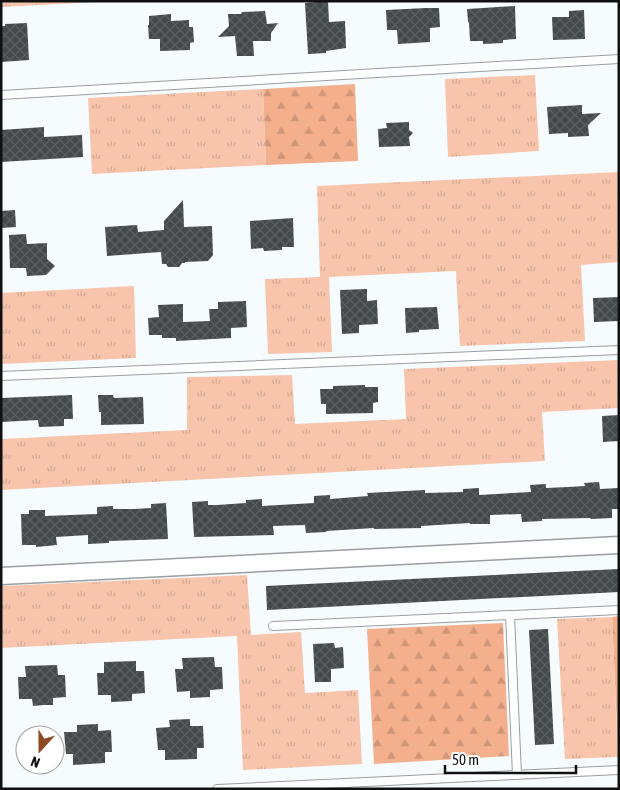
<svg xmlns="http://www.w3.org/2000/svg" width="620" height="790" font-family="'Asap Condensed',sans-serif">
<style>
.grass{fill:url(#grass-tufts)}
.forest{fill:url(#forest-firs)}
.building{fill:url(#building-cross-hatch)}
.lines{fill:none;stroke-linecap:round;stroke-linejoin:round}
.lane-casing{stroke:#999fa1;stroke-width:10}
.street-casing{stroke:#999fa1;stroke-width:19}
.lane{stroke:#fff;stroke-width:8}
.street{stroke:#fff;stroke-width:16}
</style>
<defs>
<pattern id="grass-tufts" width="24" height="20" patternUnits="userSpaceOnUse" patternTransform="scale(1.25)"><rect width="24" height="20" fill="#f8c5ac"/><path d="M3 7l-1-3M5 7V3M7 7l1-3M15 17l-1-3M17 17v-4M19 17l1-3" fill="none" stroke="#d4a893"/></pattern>
<pattern id="forest-firs" width="22" height="20" patternUnits="userSpaceOnUse" patternTransform="scale(1.25)"><rect width="22" height="20" fill="#f4b08d"/><path d="M5 1l3.5 6h-7zM16 11l3.5 6h-7z" fill="#d09679"/></pattern>
<pattern id="building-cross-hatch" width="8" height="8" patternUnits="userSpaceOnUse" patternTransform="scale(1.25)"><rect width="8" height="8" fill="#44494a"/><path d="M0 0l8 8M0 8l8-8" fill="none" stroke="#5b5f60"/></pattern>
</defs>
<rect width="100%" height="100%" fill="#f6fcfe"/>
<g class="grass">
<polygon points="1,1 118,1 1,7"/>
<polygon points="535,75 539,151 448,157 445,79"/>
<polygon points="263,89 266,165 92,174 88,98"/>
<polygon points="619,172 619,262 581,265 585,341 460,346 456,271 329,277 332,352 268,354 265,279 320,277 317,186"/>
<polygon points="134,286 136,358 1,364 1,293"/>
<polygon points="618,360 619,408 542,412 545,461 1,490 1,439 187,430 187,377 292,375 295,424 406,419 404,369"/>
<polygon points="247,575 251,635 301,632 305,693 358,690 362,764 243,770 237,636 1,648 1,586"/>
<polygon points="612,617 618,757 565,759 557,619"/>
</g>
<g class="forest">
<polygon points="355,84 358,161 266,165 263,89"/>
<polygon points="619,616 619,750 618,750 612,617"/>
<polygon points="503,623 509,756 374,764 367,629"/>
</g>
<g class="building">
<polygon points="328,1 329,22 345,21 346,48 326,51 326,53 308,54 305,3"/>
<polygon points="515,6 516,39 503,40 503,43 483,44 483,41 470,41 469,22 468,22 467,9"/>
<polygon points="426,8 439,8 440,27 430,28 430,42 398,44 397,30 387,30 386,10"/>
<polygon points="584,10 585,39 553,40 552,17 569,17 569,11"/>
<polygon points="265,11 267,24 278,23 271,33 271,41 253,41 254,56 237,56 235,36 218,37 229,26 228,14 241,14 242,12"/>
<polygon points="171,14 171,21 189,20 189,27 193,27 194,42 190,43 190,50 160,51 160,39 149,39 148,25 149,25 149,16"/>
<polygon points="27,23 29,60 1,62 1,26 5,26 5,24"/>
<polygon points="582,105 582,114 601,113 588,125 589,136 568,137 568,133 549,134 547,107"/>
<polygon points="409,122 409,130 413,133 409,137 410,146 379,147 378,129 387,128 386,123"/>
<polygon points="44,127 44,137 82,135 83,157 1,162 1,130"/>
<polygon points="183,200 184,227 212,226 213,255 208,261 185,262 185,263 182,263 179,267 168,267 166,264 162,264 161,252 107,256 105,227 137,225 138,232 164,230 164,221"/>
<polygon points="15,210 16,227 1,228 1,211"/>
<polygon points="293,218 294,247 282,247 282,250 264,251 263,248 251,249 250,221"/>
<polygon points="26,234 27,244 47,243 47,259 55,266 46,275 27,276 26,268 10,268 9,235"/>
<polygon points="367,289 367,301 377,300 378,324 359,325 359,333 342,334 340,290"/>
<polygon points="619,297 619,321 594,322 593,298"/>
<polygon points="246,301 247,327 231,328 231,338 176,341 176,338 162,338 162,335 149,335 148,318 159,317 158,305 183,304 183,322 210,321 209,309 218,309 218,302"/>
<polygon points="437,307 439,329 419,330 419,332 406,333 405,308"/>
<polygon points="365,385 365,387 378,387 378,402 373,403 373,413 326,414 326,404 321,404 320,389 333,389 333,386"/>
<polygon points="72,395 73,419 64,419 64,426 39,427 38,420 1,422 1,398"/>
<polygon points="98,395 113,395 114,398 143,397 144,424 101,425 101,412 99,412"/>
<polygon points="619,415 619,441 603,442 602,416"/>
<polygon points="599,482 600,489 619,488 619,509 612,509 612,518 591,519 590,518 542,519 542,521 522,522 521,514 490,515 490,524 470,524 470,523 421,526 421,528 374,529 374,528 326,531 326,532 306,533 305,525 273,526 274,535 194,537 192,502 208,501 208,505 217,505 246,503 246,500 262,499 262,506 314,503 314,496 330,495 330,499 368,496 367,493 425,490 425,493 463,492 463,489 479,488 479,495 531,492 530,485 546,484 546,488 568,487 585,486 584,483"/>
<polygon points="166,503 168,539 109,541 109,543 88,544 88,535 56,537 57,545 36,547 36,545 22,545 21,514 29,514 29,510 45,510 45,516 97,514 97,507 113,506 113,509 134,509 151,508 151,504"/>
<polygon points="619,569 619,592 267,610 266,586"/>
<polygon points="548,629 554,744 535,745 529,630"/>
<polygon points="334,643 335,648 343,647 344,668 331,669 331,682 315,682 313,644"/>
<polygon points="214,657 215,667 222,667 223,689 210,690 210,697 190,698 190,691 177,692 175,669 183,669 182,658"/>
<polygon points="136,661 136,671 144,671 145,693 132,694 132,701 111,702 111,695 98,695 97,673 104,673 104,662"/>
<polygon points="57,665 58,675 65,675 66,697 53,698 53,705 43,705 33,706 32,699 19,699 18,677 26,677 25,666"/>
<polygon points="190,719 190,726 203,726 204,748 197,748 197,759 165,760 165,750 158,750 156,728 170,727 169,720"/>
<polygon points="98,724 98,731 111,730 112,752 105,752 105,763 73,765 73,754 66,754 64,732 77,732 77,725"/>
</g>
<g class="lines">
<g class="lane-casing">
<g id="lane">
<polyline points="1,95 619,59"/>
<polyline points="1,376 619,350"/>
<polyline points="510,615 517,775"/>
<polyline points="273,626 619,610"/>
<polyline points="217,789 619,770"/>
</g>
</g>
<g class="street-casing">
<polyline id="street" points="1,576 619,545"/>
</g>
<use href="#lane" class="lane"/>
<use href="#street" class="street"/>
</g>
<rect width="620" height="790" fill="none" stroke="#101212" stroke-width="5"/>
<g transform="translate(40 750) rotate(201)"><circle r="24" fill="#ffffff" stroke="#9fa0a0"/>
<path d="M0-4L9 19L0 12L-9 19Z" fill="#8f4921"/>
<text y="-8" font-size="14" font-weight="bold" text-anchor="middle" fill="#101212">N</text>
</g>
<path d="M445 765v8h131v-8" fill="none" stroke="#101212" stroke-width="2.5"/>
<text x="452" y="765" font-size="15" fill="#101212" stroke="#ffffff" stroke-width="4" paint-order="stroke">50 m</text>
</svg>
